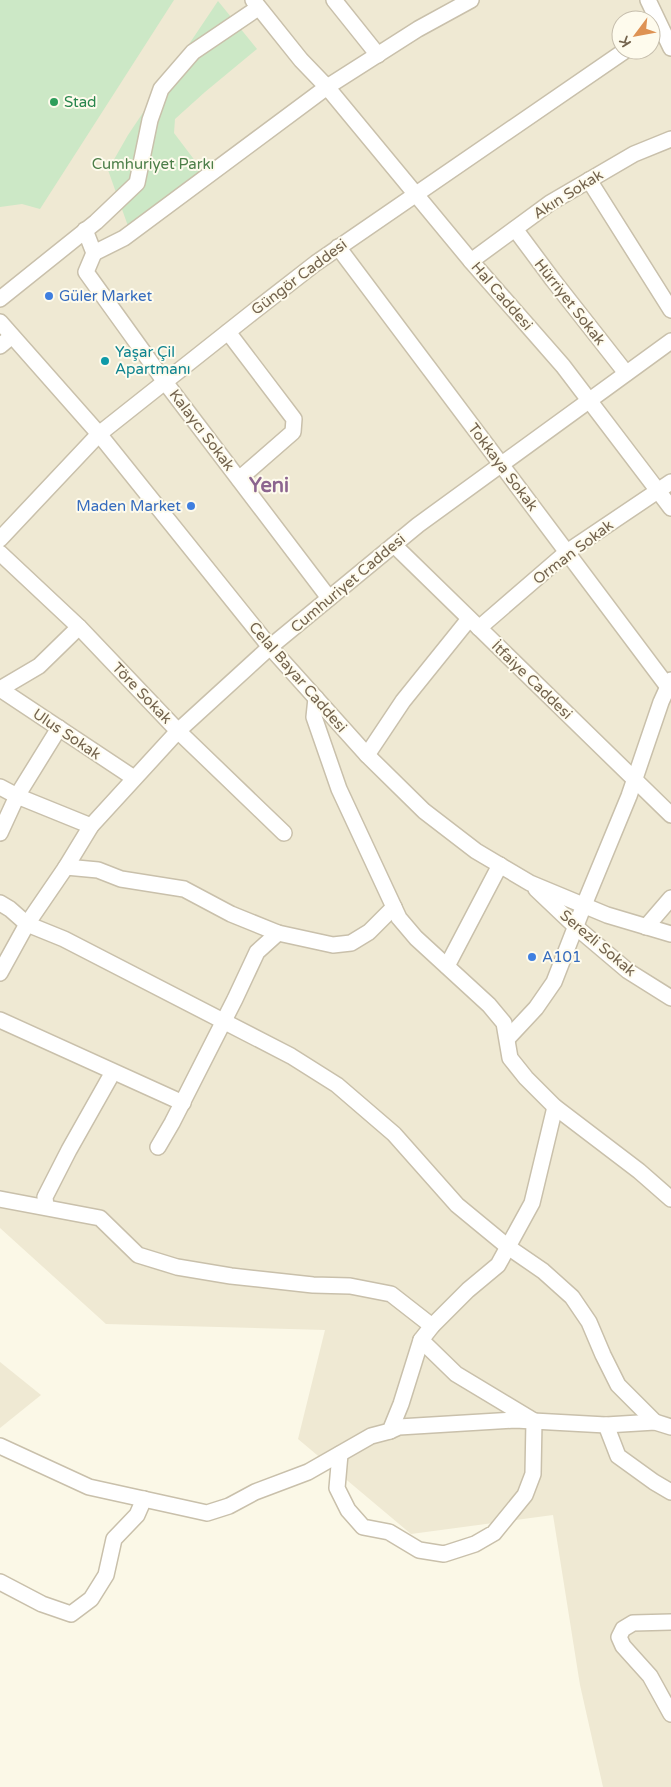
<svg xmlns="http://www.w3.org/2000/svg" width="671" height="1787" font-family="'Varela Round',sans-serif">
<style>
.residential{fill:#efe9d3;fill-rule:evenodd}
.green{fill:#cce8c6}
.lines{fill:none;stroke-linecap:round;stroke-linejoin:round}
.minor-casing{stroke:#c9c0ab;stroke-width:18}
.minor{stroke:#fff;stroke-width:15}
.leisure-dot{fill:#2e9e5b;stroke:#fefbed;stroke-width:2}
.shop-dot{fill:#3f7fe0;stroke:#fefbed;stroke-width:2}
.culture-dot{fill:#0f9aa8;stroke:#fefbed;stroke-width:2}
.labels{text-anchor:middle;stroke-width:4;stroke-linejoin:round;paint-order:stroke}
.leisure-label{font-size:15px;fill:#27864d;stroke:#fefbed;text-anchor:start}
.park-label{font-size:15px;fill:#4c7e48;stroke:#fefbed}
.street-label{font-size:15px;fill:#73634d;stroke:#fefbed}
.shop-label{font-size:15px;fill:#366cbe;stroke:#fefbed;text-anchor:start}
.culture-label{font-size:15px;fill:#0d838f;stroke:#fefbed;text-anchor:start}
.district-label{font-size:20px;font-weight:bold;fill:#8c658f;stroke:#fefbed}
</style>
<rect width="100%" height="100%" fill="#fbf8e7"/>
<g class="residential">
<path d="M 0,0 L 671,0 L 671,1787 L 603,1787 L 580,1685 L 553,1515 L 411,1534 L 298,1439 L 325,1330 L 106,1324 L 0,1228 ZM 621,20 L 651,20 L 651,50 L 621,50 Z"/>
<polygon points="0,1362 41,1395 0,1428"/>
</g>
<g class="green">
<polygon points="0,0 174,0 40,209 22,204 0,207"/>
<polygon points="218,1 257,49 205,92 175,119 174,133 205,174 128,226 108,170 128,135"/>
</g>
<g class="lines">
<g class="minor-casing">
<g id="minor">
<polyline points="253,0 301,60 327,87 471,261 563,366 671,508"/>
<polyline points="334,0 378,55"/>
<polyline points="648,0 671,48"/>
<polyline points="589,180 671,310"/>
<polyline points="515,229 553,280 626,373"/>
<polyline points="85,230 94,253 86,272 165,382 329,598"/>
<polyline points="338,247 668,687"/>
<polyline points="94,253 124,238 327,87 418,29 471,0"/>
<polyline points="471,261 550,203 634,154 671,139"/>
<polyline points="0,299 96,222 137,183 150,120 161,89 193,52 258,8"/>
<polyline points="0,322 99,434 270,647 367,755 424,811 476,851 530,883 607,915 671,934"/>
<polyline points="228,332 294,419 293,432 239,479"/>
<polyline points="0,346 12,336"/>
<polyline points="0,539 99,434 253,312 316,263 626,50"/>
<polyline points="394,545 671,815"/>
<polyline points="0,553 79,627 178,731 284,833"/>
<polyline points="479,628 567,552 671,482"/>
<polyline points="0,689 134,778"/>
<polyline points="0,689 39,666 79,627"/>
<polyline points="316,698 314,717 339,789 399,918 416,938 489,1005 504,1023 510,1058 526,1078 555,1107 639,1171 671,1199"/>
<polyline points="367,755 403,701 469,619"/>
<polyline points="0,787 17,796 91,826"/>
<polyline points="0,833 17,796 59,728"/>
<polyline points="66,867 98,870 121,879 184,889 231,914 278,933 333,945 351,943 369,932 394,907"/>
<polyline points="536,889 576,927 628,971 671,998"/>
<polyline points="0,903 10,909 27,924 64,939 291,1056 337,1085 394,1134 457,1205 508,1247 543,1271 572,1297 589,1322 603,1355 618,1385 655,1422"/>
<polyline points="646,927 671,898"/>
<polyline points="447,966 500,865"/>
<polyline points="0,973 27,924 66,867 91,826 178,731 270,647 418,525 671,341"/>
<polyline points="0,1020 183,1103"/>
<polyline points="508,1038 536,1008 554,982 584,905 629,796 661,702 671,680"/>
<polyline points="158,1147 172,1123 235,999 257,952 278,933"/>
<polyline points="0,1199 100,1218 138,1255 177,1267 231,1276 313,1285 350,1286 391,1294 432,1326"/>
<polyline points="46,1207 45,1197 69,1150 113,1072"/>
<polyline points="606,1425 618,1456 654,1482 671,1492"/>
<polyline points="390,1431 399,1427 515,1420 606,1425 655,1422 671,1427"/>
<polyline points="0,1446 89,1487 207,1513 229,1506 255,1492 308,1472 371,1436 390,1431 401,1404 421,1340 432,1326 468,1290 498,1265 532,1203 555,1107"/>
<polyline points="340,1454 337,1488 348,1510 363,1527 389,1532 419,1550 444,1554 475,1544 494,1533 525,1495 533,1474 534,1421 456,1374 421,1340"/>
<polyline points="0,1582 42,1604 71,1614 91,1599 106,1575 114,1539 137,1515 144,1499"/>
<polyline points="671,1622 633,1623 623,1629 619,1637 623,1646 650,1676 671,1714"/>
</g>
</g>
<use href="#minor" class="minor"/>
</g>
<circle class="leisure-dot" cx="54" cy="102" r="5"/>
<g class="shop-dot">
<circle cx="49" cy="296" r="5"/>
<circle cx="191" cy="506" r="5"/>
<circle cx="532" cy="957" r="5"/>
</g>
<circle class="culture-dot" cx="105" cy="361" r="5"/>
<g class="labels">
<g class="leisure-label">
<text x="64" y="107">Stad</text>
</g>
<g class="park-label">
<text x="153" y="169">Cumhuriyet Parkı</text>
</g>
<g class="street-label">
<text transform="translate(568 194) rotate(-32)" y="5">Akın Sokak</text>
<text transform="translate(299 277) rotate(-37)" y="5">Güngör Caddesi</text>
<text transform="translate(502 296) rotate(49)" y="5">Hal Caddesi</text>
<text transform="translate(570 302) rotate(52)" y="5">Hürriyet Sokak</text>
<text transform="translate(202 430) rotate(53)" y="5">Kalaycı Sokak</text>
<text transform="translate(503 467) rotate(53)" y="5">Tokkaya Sokak</text>
<text transform="translate(573 552) rotate(-37)" y="5">Orman Sokak</text>
<text transform="translate(348 583) rotate(-40)" y="5">Cumhuriyet Caddesi</text>
<text transform="translate(298 677) rotate(49)" y="5">Celal Bayar Caddesi</text>
<text transform="translate(532 680) rotate(44)" y="5">İtfaiye Caddesi</text>
<text transform="translate(142 693) rotate(46)" y="5">Töre Sokak</text>
<text transform="translate(67 734) rotate(34)" y="5">Ulus Sokak</text>
<text transform="translate(598 943) rotate(40)" y="5">Serezli Sokak</text>
</g>
<g class="shop-label">
<text x="59" y="301">Güler Market</text>
<text x="181" y="511" text-anchor="end">Maden Market</text>
<text x="542" y="962">A101</text>
</g>
<g class="culture-label">
<text x="115" y="357">Yaşar Çil<tspan x="115" dy="17">Apartmanı</tspan></text>
</g>
<g class="district-label">
<text x="269" y="492">Yeni</text>
</g>
</g>
<g transform="translate(636 35) rotate(238)"><circle r="24" fill="#fefbed" stroke="#c6bead"/>
<path d="M0-4L9 19L0 12L-9 19Z" fill="#de9253"/>
<text y="-8" font-size="14" font-weight="bold" text-anchor="middle" fill="#73634d">K</text>
</g>
</svg>
